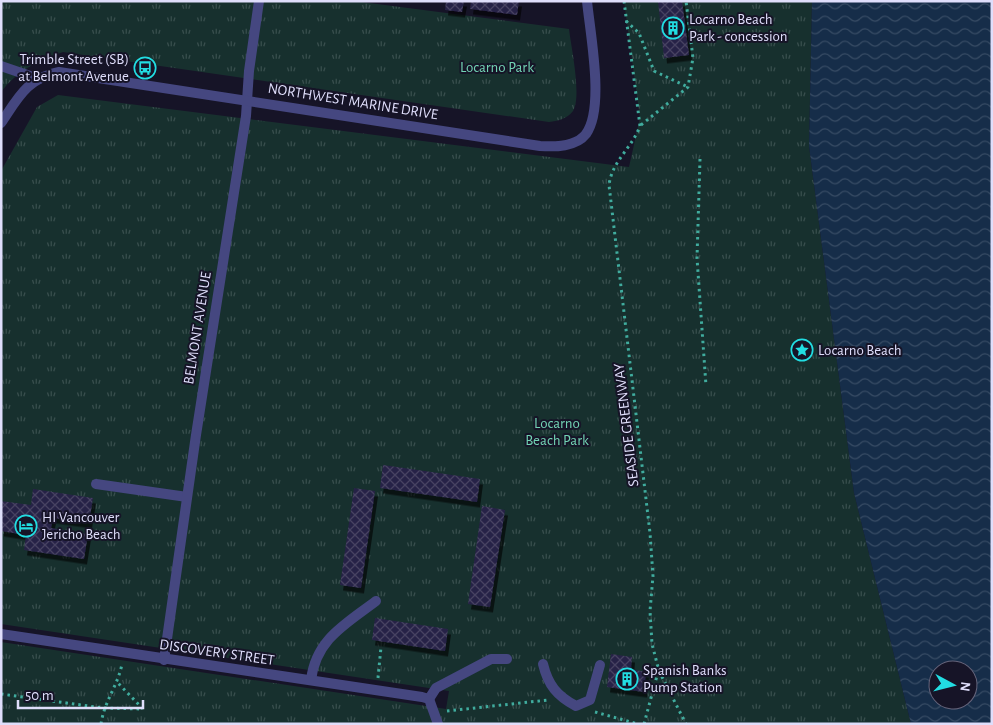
<svg xmlns="http://www.w3.org/2000/svg" width="993" height="725" font-family="'Alegreya Sans',sans-serif">
<style>
.park{fill:url(#park-tufts)}
.water{fill:url(#water-waves);fill-rule:evenodd}
.building{fill:url(#building-cross-hatch);filter:url(#shadow)}
.lines{fill:none;stroke-linecap:round;stroke-linejoin:round}
.path{stroke:#40ac9e;stroke-width:3;stroke-dasharray:2.5 4;stroke-linecap:butt}
.service{stroke:#454780;stroke-width:10}
.minor{stroke:#454780;stroke-width:10}
.tertiary{stroke:#454780;stroke-width:10}
.labels{text-anchor:middle;stroke-width:4;stroke-linejoin:round;paint-order:stroke}
.poi-label{font-size:15px;fill:#dfdefb;stroke:#161427;text-anchor:start}
.park-label{font-size:15px;fill:#72d3b4;stroke:#161427}
.street-label{font-size:15px;fill:#dfdefb;stroke:#161427}
</style>
<defs>
<pattern id="park-tufts" width="24" height="20" patternUnits="userSpaceOnUse" patternTransform="scale(1.25)"><rect width="24" height="20" fill="#17302e"/><path d="M3 7l-1-3M5 7V3M7 7l1-3M15 17l-1-3M17 17v-4M19 17l1-3" fill="none" stroke="#384e4d"/></pattern>
<pattern id="water-waves" width="16" height="10" patternUnits="userSpaceOnUse" patternTransform="scale(1.25)"><rect width="16" height="10" fill="#162d49"/><path d="M0 5q4-4 8 0t8 0" fill="none" stroke="#374b64"/></pattern>
<pattern id="building-cross-hatch" width="8" height="8" patternUnits="userSpaceOnUse" patternTransform="scale(1.25)"><rect width="8" height="8" fill="#272246"/><path d="M0 0l8 8M0 8l8-8" fill="none" stroke="#464262"/></pattern>
<filter id="shadow"><feDropShadow dx="3" dy="5.5" stdDeviation="0" flood-color="#0009"/></filter>
</defs>
<rect width="100%" height="100%" fill="#161427"/>
<g class="park">
<path d="M 1,1 L 354,1 L 569,29 C 571,47 582,96 573,111 C 567,119 557,121 549,122 L 63,52 C 38,60 17,71 1,92 Z"/>
<polygon points="624,1 812,1 809,146 854,493 911,724 1,724 1,642 446,709 449,691 1,624 1,171 37,107 58,95 629,167 640,118"/>
</g>
<path class="water" d="M 812,1 L 992,1 L 992,724 L 911,724 L 854,493 L 809,146 ZM 938,670 L 968,670 L 968,700 L 938,700 Z"/>
<g class="building">
<polygon points="446,1 464,1 462,12 445,10"/>
<polygon points="471,1 519,1 517,15 470,9"/>
<polygon points="658,1 682,1 689,55 664,58"/>
<polygon points="383,465 480,479 477,502 380,488"/>
<polygon points="354,488 375,491 361,588 340,585"/>
<polygon points="33,489 93,498 89,523 53,518 51,528 88,534 84,559 24,550 26,535 1,531 1,501 31,505"/>
<polygon points="482,506 505,510 490,607 468,604"/>
<polygon points="375,618 448,629 445,651 372,640"/>
<polygon points="611,654 632,657 631,669 646,672 644,692 607,687"/>
</g>
<g class="lines">
<g class="path">
<path d="M 624,1 L 640,126 C 632,148 612,161 609,185 L 650,533 L 653,576 L 650,611 L 652,644 L 659,671 L 686,724"/>
<polyline points="626,21 639,33 654,71 688,87"/>
<polyline points="641,125 688,87 693,58 686,1"/>
<polyline points="700,159 697,258 706,386"/>
<polyline points="378,678 381,647"/>
<polyline points="1,694 103,708 143,709 117,682"/>
<polyline points="447,711 548,700"/>
<polyline points="595,712 638,724"/>
<path d="M 101,724 C 104,702 118,685 122,664"/>
<polyline points="644,724 658,672"/>
</g>
<g class="service">
<polyline points="96,484 187,497"/>
<path d="M 543,664 C 548,685 557,696 576,706 L 590,700 L 600,665"/>
<path d="M 311,680 C 316,639 346,624 376,601"/>
<polyline points="429,699 436,688 491,659 507,659"/>
</g>
<g class="minor">
<polyline points="1,66 39,79"/>
<polyline points="1,634 422,697 429,699 438,724"/>
<polyline points="164,660 196,435 246,116 249,71 259,1"/>
</g>
<path class="tertiary" d="M 1,123 C 18,98 27,78 59,72 L 540,146 C 555,147 576,147 586,134 C 605,108 590,33 587,1"/>
</g>
<defs>
<g id="building-ring" transform="scale(1.125)"><circle r="9.5" fill="#161427" stroke="#22dde2" stroke-width="1.5"/><path d="M-4-6H4V6H1V3H-1V6H-4ZM-2.5-4.3h1.7v1.8h-1.7ZM.8-4.3h1.7v1.8H.8ZM-2.5-1h1.7V.8h-1.7ZM.8-1h1.7V.8H.8Z" fill="#22dde2"/></g>
<g id="bus-ring" transform="scale(1.125)"><circle r="9.5" fill="#161427" stroke="#22dde2" stroke-width="1.5"/><path d="M-5-6H5V4H4V6H2V4H-2V6H-4V4H-5ZM-3.5-4V0h7V-4ZM-3.5 1.2v1.5H-2V1.2ZM2 1.2v1.5H3.5V1.2Z" fill="#22dde2"/></g>
<g id="sight-ring" transform="scale(1.125)"><circle r="9.5" fill="#161427" stroke="#22dde2" stroke-width="1.5"/><path d="M0-6L1.8-2.2L6-1.7L2.9 1.2L3.7 5.4L0 3.3L-3.7 5.4L-2.9 1.2L-6-1.7L-1.8-2.2Z" fill="#22dde2"/></g>
<g id="hotel-ring" transform="scale(1.125)"><circle r="9.5" fill="#161427" stroke="#22dde2" stroke-width="1.5"/><path d="M-6-4.5h1.5V1H6V5H4.5V3h-9V5H-6ZM-4 0a1.8 1.8 0 1 1 3.6 0ZM.5 0V-2.5h3Q6-2.5 6 0Z" fill="#22dde2"/></g>
</defs>
<g fill-rule="evenodd">
<use href="#building-ring" x="673" y="28"/>
<use href="#bus-ring" x="145" y="68"/>
<use href="#sight-ring" x="802" y="350"/>
<use href="#hotel-ring" x="26" y="526"/>
<use href="#building-ring" x="627" y="679"/>
</g>
<g class="labels">
<g class="poi-label">
<text x="689" y="24">Locarno Beach<tspan x="689" dy="17">Park - concession</tspan></text>
<text x="129" y="64" text-anchor="end">Trimble Street (SB)<tspan x="129" dy="17">at Belmont Avenue</tspan></text>
<text x="818" y="355">Locarno Beach</text>
<text x="42" y="522">HI Vancouver<tspan x="42" dy="17">Jericho Beach</tspan></text>
<text x="643" y="675">Spanish Banks<tspan x="643" dy="17">Pump Station</tspan></text>
</g>
<g class="park-label">
<text x="497" y="72">Locarno Park</text>
<text x="557" y="428">Locarno<tspan x="557" dy="17">Beach Park</tspan></text>
</g>
<g class="street-label">
<text transform="translate(353 101) rotate(9)" y="5">NORTHWEST MARINE DRIVE</text>
<text transform="translate(197 328) rotate(-81)" y="5">BELMONT AVENUE</text>
<text transform="translate(626 425) rotate(-97)" y="5">SEASIDE GREENWAY</text>
<text transform="translate(217 652) rotate(8)" y="5">DISCOVERY STREET</text>
</g>
</g>
<rect width="993" height="725" fill="none" stroke="#dfdefb" stroke-width="5"/>
<g transform="translate(953 685) rotate(97)"><circle r="24" fill="#161427" stroke="#66657c"/>
<path d="M0-4L9 19L0 12L-9 19Z" fill="#22dde2"/>
<text y="-8" font-size="14" font-weight="bold" text-anchor="middle" fill="#dfdefb">N</text>
</g>
<path d="M18 700v8h125v-8" fill="none" stroke="#dfdefb" stroke-width="2.5"/>
<text x="25" y="700" font-size="15" fill="#dfdefb" stroke="#161427" stroke-width="4" paint-order="stroke">50 m</text>
</svg>
